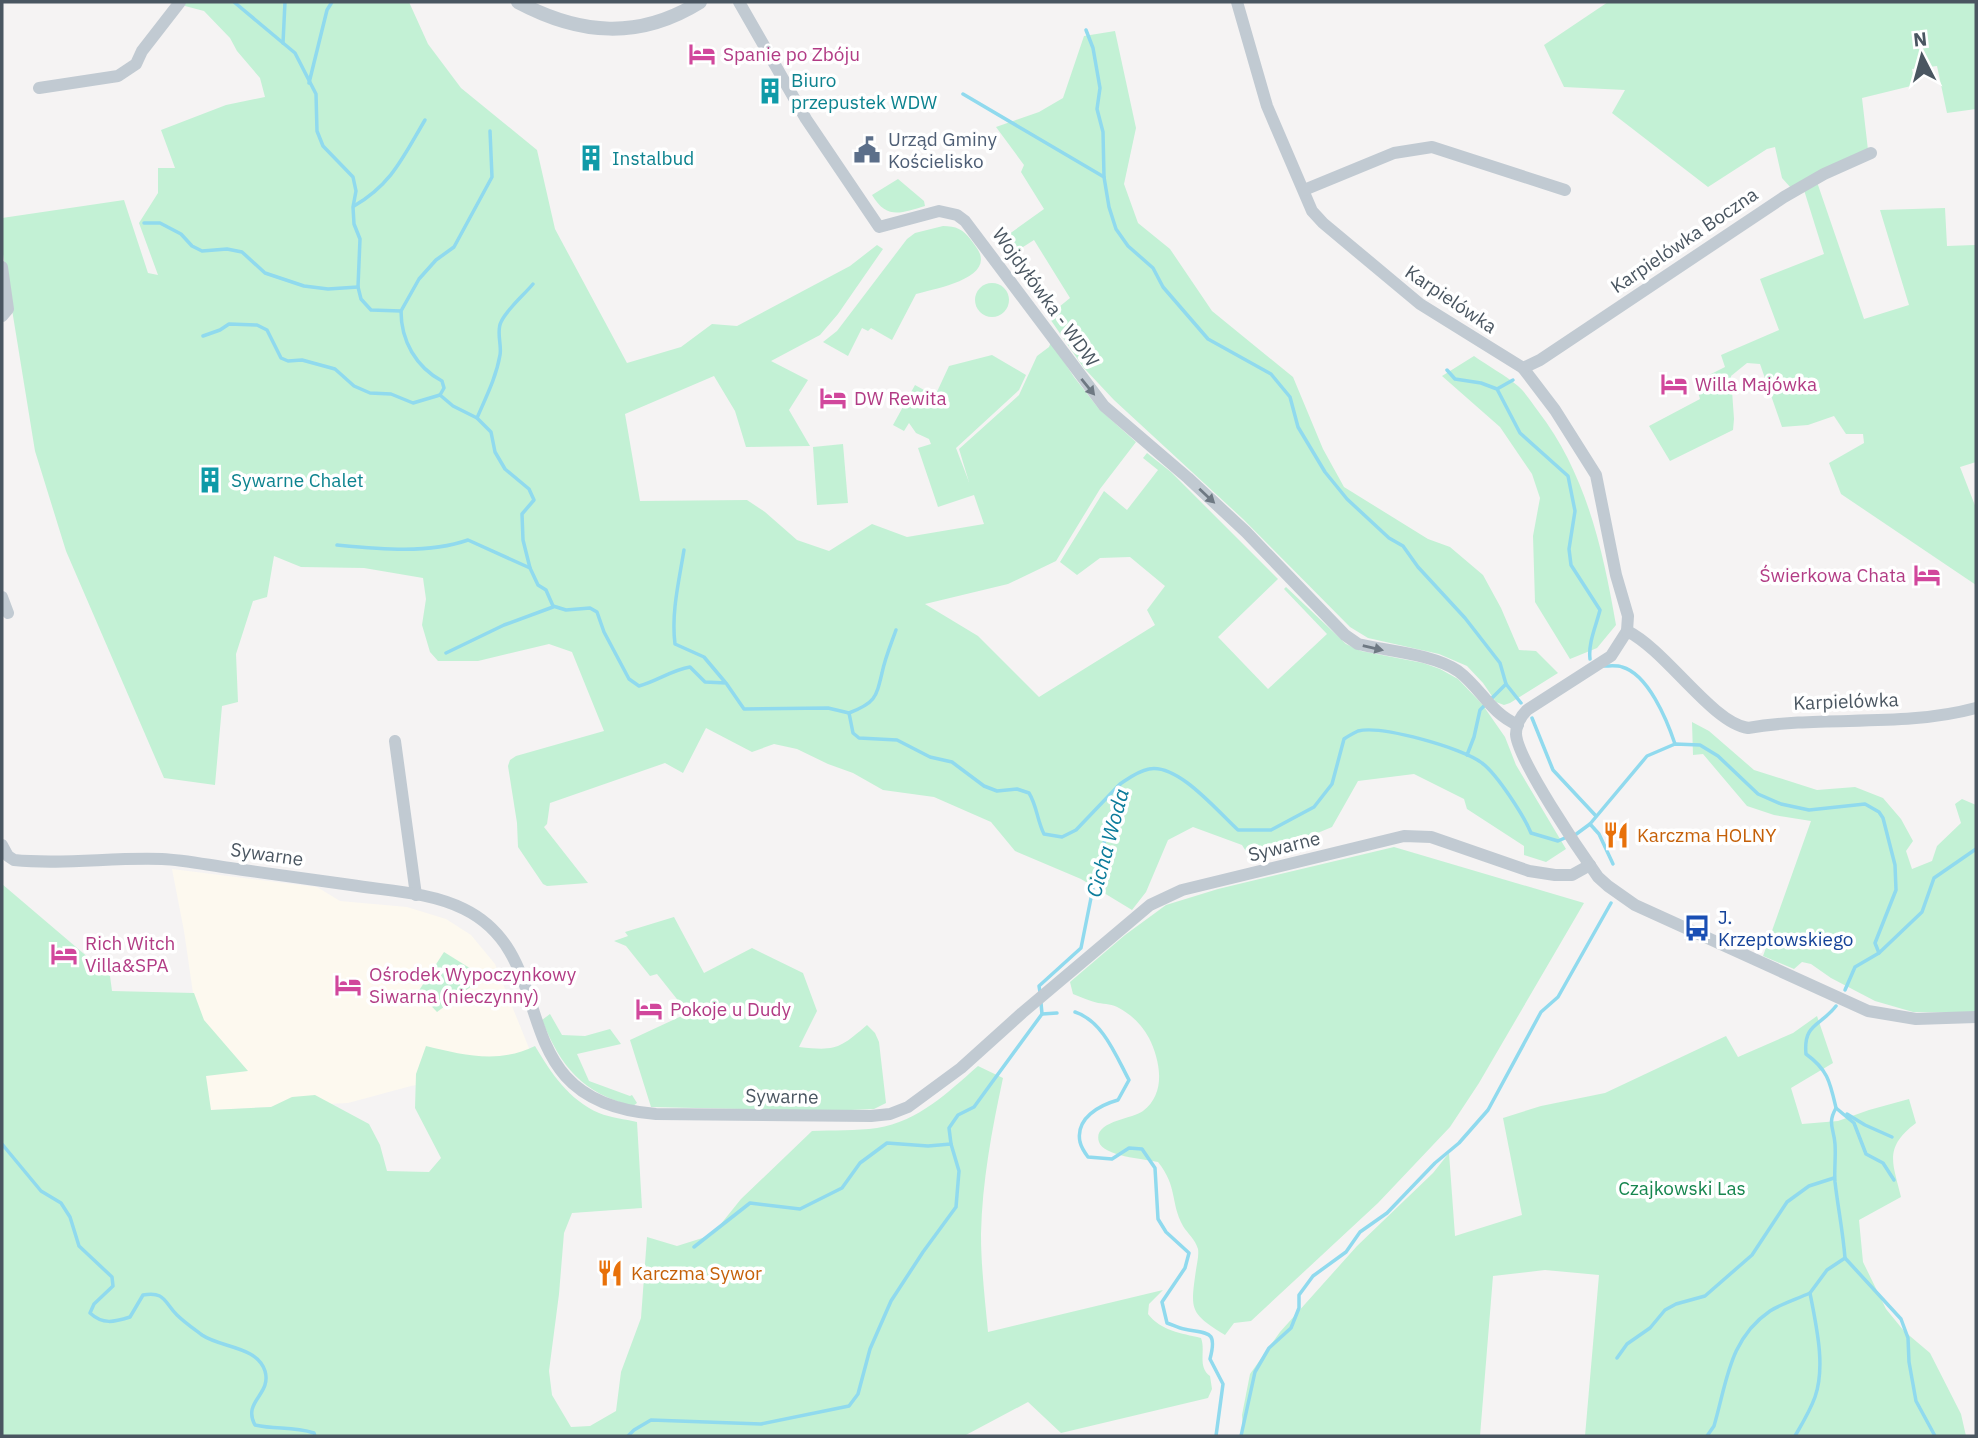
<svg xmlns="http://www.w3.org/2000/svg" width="1978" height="1438" font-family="'IBM Plex Sans',sans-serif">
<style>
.commercial{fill:#fdf9ef}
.green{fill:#c3f1d5}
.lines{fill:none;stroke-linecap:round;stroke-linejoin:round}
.stream{stroke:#90daee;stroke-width:3.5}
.minor{stroke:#c1cad2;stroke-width:12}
.tertiary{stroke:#c1cad2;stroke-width:14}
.oneway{fill:#6e7983}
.labels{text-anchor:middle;stroke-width:7;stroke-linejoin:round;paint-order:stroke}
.hotel-label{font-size:19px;fill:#b23c85;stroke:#fff;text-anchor:start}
.culture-label{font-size:19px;fill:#0d838f;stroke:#fff;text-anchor:start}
.service-label{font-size:19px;fill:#4e5e75;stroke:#fff;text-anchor:start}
.street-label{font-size:19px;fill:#4a5661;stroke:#fff}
.food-label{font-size:19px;fill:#c56008;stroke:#fff;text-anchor:start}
.transit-label{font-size:19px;fill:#164399;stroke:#fff;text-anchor:start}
.park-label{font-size:19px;fill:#17864f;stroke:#fff}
.water-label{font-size:21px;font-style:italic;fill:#0c7c9b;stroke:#fff}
</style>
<rect width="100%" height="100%" fill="#f5f3f3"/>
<polygon class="commercial" points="172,869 317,887 340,901 407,907 446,919 471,935 495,964 537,1068 466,1076 411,1086 348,1103 210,1110 184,931"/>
<g class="green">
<polygon points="185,2 409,2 428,44 461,88 537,150 555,229 627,363 681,347 712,324 737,326 850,266 877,245 883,249 838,314 820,335 771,361 808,380 789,410 810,446 746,447 735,411 714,376 625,414 640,501 747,500 765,512 797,540 829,551 872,524 907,537 984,524 974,495 938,507 918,448 931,444 929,439 916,433 909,423 904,431 893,425 915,385 935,396 949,366 992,355 1026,375 1019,390 956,448 969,482 959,449 1019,395 1037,356 1049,347 1051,342 1074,377 1099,409 1136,442 1100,489 1056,561 1008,584 925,604 978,636 1039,697 1155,625 1147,610 1165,586 1130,557 1100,558 1077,575 1060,562 1104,491 1127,510 1158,470 1143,458 1147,453 1171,472 1278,579 1218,637 1268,689 1327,634 1284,589 1286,587 1346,644 1361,651 1423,663 1440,669 1458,679 1482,704 1505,737 1516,765 1566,849 1546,862 1524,855 1524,846 1467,809 1464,799 1414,774 1358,781 1332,827 1296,842 1249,856 1242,845 1193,827 1168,840 1146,892 1132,910 1081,879 1015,851 991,822 934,797 883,790 853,773 828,764 797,749 774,744 752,752 706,728 683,773 665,763 550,803 547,824 544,827 588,883 547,886 543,884 518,847 517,823 508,766 510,760 516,756 604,731 572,652 549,644 478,661 438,661 430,652 422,625 426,599 423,578 364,568 301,567 274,556 267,597 253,601 236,654 238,702 222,706 215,785 164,778 66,551 35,451 2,248 2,218 124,200 148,273 158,275 139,223 158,193 158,168 175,168 161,130 226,105 265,97 260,78 237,51 230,38 204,11 185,6"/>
<polygon points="1608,2 1976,2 1976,109 1947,113 1937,66 1912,69 1915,85 1862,98 1868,150 1791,188 1782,178 1775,147 1767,149 1708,187 1612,113 1625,90 1564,87 1544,45"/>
<polygon points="1115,31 1136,128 1124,184 1138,223 1170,249 1212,311 1293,377 1323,449 1344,487 1428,539 1450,547 1483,575 1501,608 1519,650 1536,651 1558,673 1510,703 1504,705 1496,702 1483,683 1467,666 1439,654 1368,638 1350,627 1243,519 1114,400 1083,367 1048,316 1070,298 1034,240 1009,256 998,242 1044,209 1021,172 1024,165 996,127 1039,112 1063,98 1084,36"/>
<path d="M 898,179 L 924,201 L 925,206 C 901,213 887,220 872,195 Z"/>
<polygon points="1817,182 1864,319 1909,305 1880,210 1945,208 1947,246 1975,245 1976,206 1976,462 1960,467 1976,508 1976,585 1841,494 1829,463 1864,443 1863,434 1846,434 1834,416 1808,425 1782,427 1760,364 1747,363 1731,376 1734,419 1733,430 1670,461 1649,426 1700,399 1695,382 1725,367 1721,355 1779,330 1760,279 1824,254 1804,190"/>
<path d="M 943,226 C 956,226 963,229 971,240 C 974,244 978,249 980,254 C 989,280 932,289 916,294 L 892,340 L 871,328 L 868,331 L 862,328 L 848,356 L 823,342 L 837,331 L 907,239 L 915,233 Z"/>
<circle cx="992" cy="300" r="17"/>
<path d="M 1474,356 C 1488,366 1505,375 1518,386 C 1526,393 1532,403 1538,411 C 1586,473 1603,550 1616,625 L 1597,648 L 1570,659 L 1535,602 L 1533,536 L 1540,498 L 1532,474 L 1500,427 L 1442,376 Z"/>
<polygon points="843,444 848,503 817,505 813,447"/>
<polygon points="1692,722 1709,731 1754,770 1817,790 1855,787 1883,798 1901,819 1913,841 1906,851 1912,869 1932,861 1937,846 1961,823 1955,804 1962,799 1976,805 1976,1013 1913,1012 1875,1001 1831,978 1811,964 1802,962 1794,969 1763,956 1811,821 1774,815 1747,806 1703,754 1693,755"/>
<path d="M 1394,847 L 1584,903 L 1479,1083 L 1450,1127 L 1378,1203 L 1251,1321 L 1234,1323 L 1225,1335 C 1190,1313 1190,1311 1196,1270 C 1197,1263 1199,1255 1198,1249 C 1195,1239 1188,1234 1183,1226 C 1170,1202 1178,1187 1158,1162 C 1144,1159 1103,1156 1099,1142 C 1092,1121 1133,1119 1143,1111 C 1167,1093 1160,1060 1149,1038 C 1142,1025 1132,1015 1119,1008 C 1113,1004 1105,1004 1098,1003 C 1090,1001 1081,997 1073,994 L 1070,982 L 1125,935 L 1166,905 L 1218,889 Z"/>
<path d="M 2,884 L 110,976 L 112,991 L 194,993 L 204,1020 L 248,1071 L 206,1076 L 211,1110 L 271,1107 L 292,1097 L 315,1095 L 369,1124 L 380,1145 L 387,1171 L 429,1172 L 441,1158 L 415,1108 L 416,1074 L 426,1046 C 463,1055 499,1064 535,1046 C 551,1073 569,1100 599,1113 C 611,1118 625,1119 637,1122 L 642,1208 L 572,1213 L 564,1233 L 559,1294 L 549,1371 L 552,1395 L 571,1427 L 590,1426 L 616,1411 L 621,1372 L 641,1318 L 647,1237 L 677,1246 L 712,1235 L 741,1199 L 812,1131 C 833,1130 856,1131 877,1128 C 919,1121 947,1093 978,1066 L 1003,1078 C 992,1129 982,1182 981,1234 C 981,1266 985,1300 988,1332 L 1163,1290 L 1149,1304 L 1148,1314 C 1161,1331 1181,1333 1201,1338 C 1206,1351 1197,1366 1210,1376 L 1212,1389 L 1208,1398 L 1061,1433 L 1028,1402 L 964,1436 L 2,1436 Z"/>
<path d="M 674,917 L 704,973 L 752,948 L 803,973 L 817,1011 L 799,1047 C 836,1051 839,1049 867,1025 L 875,1033 L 879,1042 L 886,1103 L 874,1109 L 828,1111 L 651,1107 L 630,1040 L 688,1013 L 657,974 L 650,976 L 626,946 L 614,941 L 628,936 L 625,932 Z"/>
<polygon points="444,952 484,977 437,1012 418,992"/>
<path d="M 550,1014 L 562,1035 L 585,1036 L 610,1029 L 621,1044 L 577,1054 L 589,1081 L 630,1096 L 632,1095 L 637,1103 L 633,1106 C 582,1093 561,1067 542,1020 Z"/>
<path d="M 1817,1016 L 1833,1063 L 1791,1088 L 1802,1124 L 1838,1121 L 1869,1110 L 1909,1099 L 1916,1123 C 1883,1148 1893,1163 1901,1197 L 1859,1220 L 1863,1262 L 1886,1309 L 1904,1331 L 1930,1353 L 1961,1414 L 1966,1436 L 1585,1436 L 1599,1275 L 1545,1270 L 1493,1276 L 1480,1436 L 1243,1436 L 1242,1415 L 1250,1374 L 1280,1332 L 1357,1246 L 1433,1173 L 1449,1153 L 1455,1236 L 1522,1215 L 1503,1118 L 1541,1106 L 1605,1093 L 1726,1036 L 1738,1057 L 1793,1033 Z"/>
</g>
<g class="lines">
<g class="stream">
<path d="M 234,2 L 295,53 L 316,94 L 317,131 L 323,146 L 353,177 L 356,191 L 353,207 L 354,224 L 360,239 L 358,287 L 361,299 L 371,310 L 401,311 C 401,341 416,367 442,381 L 444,388 L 440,395 L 453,406 L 477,418 L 491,432 L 495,452 L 505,469 L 529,489 L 534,500 L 522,514 L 523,540 L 530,568 L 538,585 L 546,590 L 553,606 L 566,610 L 590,608 L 597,612 L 604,632 L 629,679 L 639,686 C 657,681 672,670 690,667 L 705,682 L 726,683 L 744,709 L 828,708 L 849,713 L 853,733 L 859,738 L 897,740 L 930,757 L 952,762 L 984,786 L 997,791 L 1017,789 L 1029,793 C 1037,806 1037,820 1044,834 L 1062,837 L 1076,830 L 1119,785"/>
<polyline points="1086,30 1093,48 1100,88 1097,109 1103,132 1104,177"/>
<polyline points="283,43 285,2"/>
<polyline points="309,83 327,10 332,2"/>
<polyline points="963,94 1104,177 1109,207 1116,229 1128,246 1153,268 1163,287 1208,339 1271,374 1290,397 1298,427 1325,472 1347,499 1389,538 1403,546 1418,567 1465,618 1500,663 1506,684 1521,703"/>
<path d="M 354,206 C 392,184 403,157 425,120"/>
<polyline points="144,223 160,223 181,234 192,246 202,251 227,249 242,252 265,273 304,286 328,289 358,287"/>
<polyline points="401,311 419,279 436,260 454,247 492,177 490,131"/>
<polyline points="203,336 220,330 229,324 257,325 267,330 281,358 288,361 302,360 335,369 354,386 370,393 391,394 413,403 440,395"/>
<path d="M 1447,370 L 1455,379 L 1481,383 L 1497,389 L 1520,433 L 1568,476 L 1575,511 L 1569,549 L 1571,565 L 1600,610 C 1596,626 1588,643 1590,659"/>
<polyline points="1497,389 1513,380"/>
<path d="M 477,418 C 486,397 496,378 500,355 C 502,345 496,332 501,322 C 507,309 523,296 533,284"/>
<path d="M 337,545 C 379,549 428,554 468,540 L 530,568"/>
<path d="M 684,550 C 679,581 671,613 675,644 L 704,657 L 725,682"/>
<polyline points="446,653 504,625 553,607"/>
<path d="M 1604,666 C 1610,666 1617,665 1622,667 C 1648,674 1667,720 1675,744"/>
<path d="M 849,713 C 875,703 876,698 882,673 C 885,658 891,644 896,630"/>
<polyline points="1532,718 1553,770 1596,816"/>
<polyline points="1467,755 1474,737 1480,710 1506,684"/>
<polyline points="1590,824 1599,834 1613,864"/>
<polyline points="1575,835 1590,824 1647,756 1675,744 1700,745 1718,756 1758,794 1781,804 1809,810 1865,804 1879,812 1883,818 1895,865 1896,890 1875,943 1879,953 1922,912 1934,878 1976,849"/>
<polyline points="1845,990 1855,967 1879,953"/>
<path d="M 1040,992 L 1039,986 L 1081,948 L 1096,873 L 1120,784 C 1129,778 1138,771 1149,769 C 1178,763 1218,812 1238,830 L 1271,830 L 1314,807 L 1332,784 L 1344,739 C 1348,736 1354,733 1358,731 C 1381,725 1463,748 1482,763 C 1497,774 1524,816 1531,833 L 1558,841 L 1567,837"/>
<path d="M 1075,1012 C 1103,1021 1116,1056 1129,1080 L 1118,1100 C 1100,1105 1075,1118 1080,1142 C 1081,1146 1085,1153 1088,1157 L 1112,1159 L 1129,1148 L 1142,1149 L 1155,1168 L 1158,1219 L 1166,1232 L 1189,1253 L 1185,1268 L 1162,1302 L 1167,1323 C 1173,1325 1178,1328 1184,1329 C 1207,1334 1218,1329 1210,1359 L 1223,1384 L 1216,1436"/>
<polyline points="1042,1014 1057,1013"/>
<polyline points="1836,1108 1854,1123 1866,1154 1883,1163 1894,1180"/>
<polyline points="1847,1114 1865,1125 1892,1137"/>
<path d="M 2,1144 L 41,1191 L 61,1203 L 70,1217 L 79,1246 L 112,1277 L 113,1286 L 94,1304 L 90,1313 C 103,1325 114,1322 130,1317 L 143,1295 C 165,1291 164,1302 177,1315 C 184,1322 194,1329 202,1335 C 221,1348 257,1346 265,1371 C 272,1395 242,1401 255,1425 C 277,1430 291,1426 314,1433 L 315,1436"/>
<polyline points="694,1247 750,1203 800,1209 842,1188 860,1163 887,1143 928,1146 951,1144"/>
<polyline points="1845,1258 1901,1319 1908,1338 1909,1362 1916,1401 1935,1436"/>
<polyline points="1617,1358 1627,1344 1650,1328 1665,1310 1676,1304 1705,1296 1752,1255 1787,1202 1809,1186 1834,1178"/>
<polyline points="628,1436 634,1430 651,1420 761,1424 849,1406 858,1394 870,1349 891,1301 923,1252 956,1207 959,1171 951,1144 949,1128 958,1115 974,1107 1042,1014 1041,1003"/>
<polyline points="1241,1436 1255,1372 1269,1348 1291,1328 1299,1308 1299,1295 1313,1276 1346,1252 1360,1232 1387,1213 1435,1163 1459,1143 1488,1110 1541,1012 1558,997 1611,903"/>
<path d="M 1707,1436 L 1714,1426 C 1727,1382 1729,1339 1770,1311 C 1781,1304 1797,1299 1810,1293"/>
<path d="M 1795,1436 C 1802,1424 1810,1411 1815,1397 C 1826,1366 1816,1325 1810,1293 L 1827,1270 L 1845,1258 C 1843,1232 1838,1208 1835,1182 C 1834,1170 1836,1157 1835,1144 C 1834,1128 1827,1124 1836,1108 C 1830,1082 1828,1070 1806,1054 C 1803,1023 1821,1026 1836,1006"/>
</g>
<g class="minor">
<path d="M 739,2 L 806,119 L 879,227 L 939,211 L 957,215 L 965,221 L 1104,406 L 1188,478 L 1246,532 L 1345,635 L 1358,644 C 1387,651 1433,654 1458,671 C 1481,688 1490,713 1518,725"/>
<path d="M 1237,2 L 1267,106 L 1312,211 L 1323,223 L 1420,304 L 1523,368 L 1555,410 L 1596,475 L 1616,575 L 1628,616 L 1627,631 L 1611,656 L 1527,710 C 1521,716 1516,725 1516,734 C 1517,759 1581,853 1598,877 L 1608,886 L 1635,905 L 1868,1011 L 1916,1019 L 1976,1017"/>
<polyline points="39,88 118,76 136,64 142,51 180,2"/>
<polyline points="1304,190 1394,153 1432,147 1565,190"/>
<polyline points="2,267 8,309 2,316"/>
<polyline points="1523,368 1540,360 1784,197 1824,174 1871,153"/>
<polyline points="2,597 8,613"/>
<path d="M 1627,631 C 1666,650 1712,723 1748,728 C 1823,715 1902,728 1976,708"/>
<polyline points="395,741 416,895"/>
<path d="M 2,845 L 8,856 L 14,860 C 63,865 113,857 162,859 C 184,860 208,865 230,868 C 270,874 310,879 351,885 C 388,891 430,892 464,909 C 566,959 496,1101 656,1114 L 871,1116 L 890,1114 L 908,1107 L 961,1068 L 1022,1013 L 1150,905 L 1182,890 L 1404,836 L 1431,837 L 1529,871 L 1555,875 L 1572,875 L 1590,865"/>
</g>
<path class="tertiary" d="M 518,2 C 580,35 639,40 700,2"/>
</g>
<defs><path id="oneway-solid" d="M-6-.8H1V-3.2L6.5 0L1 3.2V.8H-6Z" transform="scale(1.75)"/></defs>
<g class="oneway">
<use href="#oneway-solid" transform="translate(1088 387) rotate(51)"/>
<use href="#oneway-solid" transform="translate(1207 496) rotate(43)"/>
<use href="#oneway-solid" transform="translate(1373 648) rotate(13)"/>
</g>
<defs>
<g id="hotel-bare" transform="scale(2.1)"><path d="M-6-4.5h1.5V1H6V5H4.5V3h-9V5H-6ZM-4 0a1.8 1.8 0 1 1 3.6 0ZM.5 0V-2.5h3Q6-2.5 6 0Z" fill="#d1479c" stroke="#fff" stroke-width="2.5" paint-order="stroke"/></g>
<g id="building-bare" transform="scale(2.1)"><path d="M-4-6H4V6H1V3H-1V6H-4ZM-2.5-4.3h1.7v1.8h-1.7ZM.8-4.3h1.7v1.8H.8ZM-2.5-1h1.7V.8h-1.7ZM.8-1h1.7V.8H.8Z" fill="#0f9aa8" stroke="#fff" stroke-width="2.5" paint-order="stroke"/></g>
<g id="civic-bare" transform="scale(2.1)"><path d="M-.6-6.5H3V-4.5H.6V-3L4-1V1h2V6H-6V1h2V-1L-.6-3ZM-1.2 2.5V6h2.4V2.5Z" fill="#5c6f8a" stroke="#fff" stroke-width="2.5" paint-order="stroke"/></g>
<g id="restaurant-bare" transform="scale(2.1)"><path d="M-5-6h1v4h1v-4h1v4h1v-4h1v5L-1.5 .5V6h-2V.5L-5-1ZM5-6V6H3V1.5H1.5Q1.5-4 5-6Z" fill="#e8710a" stroke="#fff" stroke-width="2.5" paint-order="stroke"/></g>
<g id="bus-bare" transform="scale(2.1)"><path d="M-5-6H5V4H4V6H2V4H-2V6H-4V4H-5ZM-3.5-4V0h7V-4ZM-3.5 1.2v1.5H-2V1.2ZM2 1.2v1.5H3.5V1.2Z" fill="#1a4fb4" stroke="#fff" stroke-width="2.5" paint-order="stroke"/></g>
</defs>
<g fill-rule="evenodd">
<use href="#hotel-bare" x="702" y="54"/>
<use href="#building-bare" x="770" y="91"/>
<use href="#civic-bare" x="867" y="150"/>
<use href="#building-bare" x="591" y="158"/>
<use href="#hotel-bare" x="1674" y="384"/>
<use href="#hotel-bare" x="833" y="398"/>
<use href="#building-bare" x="210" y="480"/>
<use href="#hotel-bare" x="1927" y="575"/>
<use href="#restaurant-bare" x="1616" y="835"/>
<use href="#bus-bare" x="1697" y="928"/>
<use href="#hotel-bare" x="64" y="954"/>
<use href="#hotel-bare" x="348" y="985"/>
<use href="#hotel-bare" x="649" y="1009"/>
<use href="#restaurant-bare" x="610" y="1273"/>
</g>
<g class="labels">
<g class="hotel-label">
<text x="723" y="61">Spanie po Zbóju</text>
<text x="1695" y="391">Willa Majówka</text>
<text x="854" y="405">DW Rewita</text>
<text x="1906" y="582" text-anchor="end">Świerkowa Chata</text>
<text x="85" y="950">Rich Witch<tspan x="85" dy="22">Villa&amp;SPA</tspan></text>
<text x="369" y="981">Ośrodek Wypoczynkowy<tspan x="369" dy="22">Siwarna (nieczynny)</tspan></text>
<text x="670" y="1016">Pokoje u Dudy</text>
</g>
<g class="culture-label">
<text x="791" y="87">Biuro<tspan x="791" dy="22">przepustek WDW</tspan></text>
<text x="612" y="165">Instalbud</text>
<text x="231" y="487">Sywarne Chalet</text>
</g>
<g class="service-label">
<text x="888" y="146">Urząd Gminy<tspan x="888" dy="22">Kościelisko</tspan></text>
</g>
<g class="street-label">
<text transform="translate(1684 240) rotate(-34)" y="7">Karpielówka Boczna</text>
<text transform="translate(1046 297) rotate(54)" y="7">Wojdyłówka - WDW</text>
<text transform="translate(1451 299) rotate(34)" y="7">Karpielówka</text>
<text transform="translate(1846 701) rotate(-2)" y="7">Karpielówka</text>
<text transform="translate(1284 846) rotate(-14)" y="7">Sywarne</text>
<text transform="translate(267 854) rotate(8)" y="7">Sywarne</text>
<text transform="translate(782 1096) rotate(1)" y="7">Sywarne</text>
</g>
<g class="food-label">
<text x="1637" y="842">Karczma HOLNY</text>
<text x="631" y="1280">Karczma Sywor</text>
</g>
<g class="transit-label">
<text x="1718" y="924">J.<tspan x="1718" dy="22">Krzeptowskiego</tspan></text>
</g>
<g class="park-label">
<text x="1682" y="1195">Czajkowski Las</text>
</g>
<g class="water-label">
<text transform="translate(1108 843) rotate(-75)" y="7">Cicha Woda</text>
</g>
</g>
<rect width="1978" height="1438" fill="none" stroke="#4a5661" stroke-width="7"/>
<g transform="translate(1922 56) rotate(354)" stroke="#ffffff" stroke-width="5" paint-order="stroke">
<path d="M0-5L12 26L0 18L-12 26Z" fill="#4a5661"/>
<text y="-10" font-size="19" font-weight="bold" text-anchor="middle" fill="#4a5661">N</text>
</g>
</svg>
